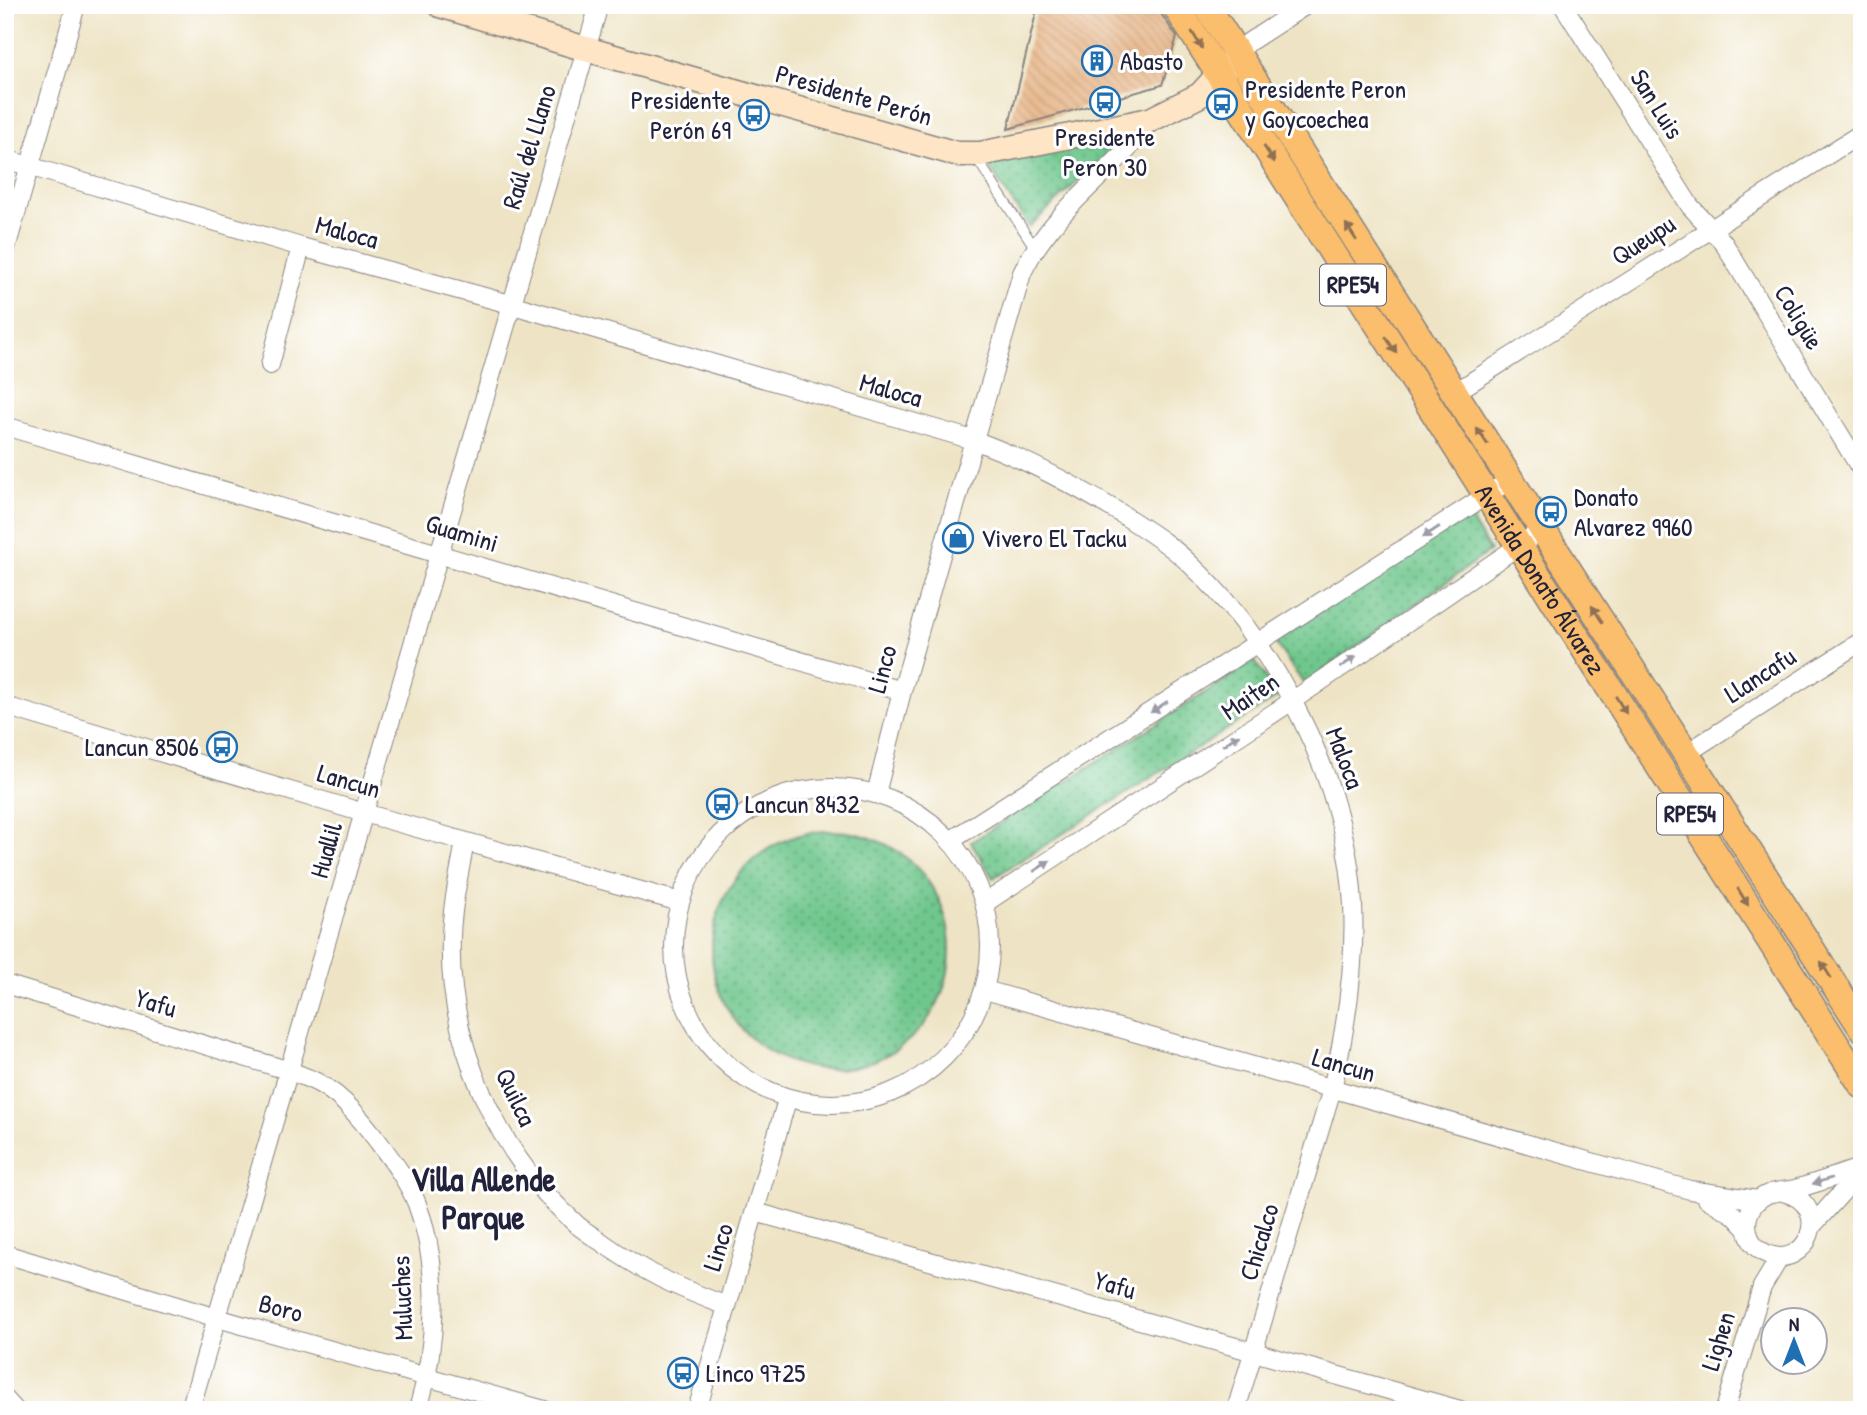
<svg xmlns="http://www.w3.org/2000/svg" width="1867" height="1415" font-family="'Patrick Hand',sans-serif">
<style>
.green{fill:url(#green-dots);stroke:#497464;stroke-width:2}
.building{fill:url(#building-back-hatch)}
.lines{fill:none;stroke-linecap:round;stroke-linejoin:round}
.lane-casing{stroke:#888380;stroke-width:11}
.street-casing{stroke:#888380;stroke-width:20}
.secondary-casing{stroke:#888380;stroke-width:27}
.primary-casing{stroke:#888380;stroke-width:29}
.lane{stroke:#fff;stroke-width:9}
.street{stroke:#fff;stroke-width:18}
.secondary{stroke:#fde5c5;stroke-width:24}
.primary{stroke:#fabe6d;stroke-width:26}
.oneway{fill:#8e7054}
.oneway2{fill:#9c9ca7}
.labels{text-anchor:middle;stroke-width:6;stroke-linejoin:round;paint-order:stroke}
.shield{fill:#fff;stroke:#646476;stroke-width:2}
.shield-label{font-size:24px;font-weight:bold;fill:#22223b}
.poi-label{font-size:26px;fill:#22223b;stroke:#fff;text-anchor:start}
.street-label{font-size:26px;fill:#22223b;stroke:#fff}
.district-label{font-size:33px;font-weight:bold;fill:#22223b;stroke:#fff}
</style>
<defs>
<pattern id="green-dots" width="8" height="8" patternUnits="userSpaceOnUse" patternTransform="scale(1.75)"><rect width="8" height="8" fill="#70c78d"/><path d="M2 2h.1M6 6h.1" fill="none" stroke="#5ca174" stroke-width="1.8" stroke-linecap="round"/></pattern>
<pattern id="building-back-hatch" width="6" height="6" patternUnits="userSpaceOnUse" patternTransform="scale(1.75)"><rect width="6" height="6" fill="#e6b384"/><path d="M-1 5l2 2M0 0l6 6M5-1l2 2" fill="none" stroke="#c59a73"/></pattern>
</defs>
<rect width="100%" height="100%" fill="#fff"/>
<filter id="ink" filterUnits="userSpaceOnUse"><feTurbulence type="fractalNoise" baseFrequency=".0143" numOctaves="2"/><feDisplacementMap in="SourceGraphic" scale="14" xChannelSelector="R" yChannelSelector="G"/><feConvolveMatrix kernelMatrix="1 2 1 2 8 2 1 2 1" color-interpolation-filters="sRGB"/></filter>
<filter id="wash" filterUnits="userSpaceOnUse"><feTurbulence type="fractalNoise" baseFrequency=".00686" numOctaves="4" result="noise"/><feDisplacementMap in="SourceGraphic" scale="28" xChannelSelector="R" yChannelSelector="G"/><feGaussianBlur stdDeviation="1.57" result="paint"/><feColorMatrix in="noise" values="0 0 0 0 0 0 0 0 0 0 0 0 0 0 0 0 0 1.4 0 .05"/><feComposite in="paint" operator="in"/></filter>
<g filter="url(#wash)">
<rect width="100%" height="100%" fill="#eee4c5"/>
<g class="green">
<polygon points="1130,133 1029,227 980,154"/>
<polygon points="1469,516 1490,551 1304,684 1274,641"/>
<polygon points="1255,661 1278,697 993,878 971,842"/>
<circle cx="831" cy="950" r="119"/>
</g>
<g id="blocks">
<polygon class="building" points="1038,5 1155,5 1177,37 1162,85 1008,129"/>
</g>
</g>
<g filter="url(#ink)">
<use href="#blocks" fill-opacity="0" stroke="#888380" stroke-width="2"/>
<g class="lines">
<g class="lane-casing">
<polyline id="lane" points="977,159 1035,248"/>
</g>
<g class="street-casing">
<g id="street">
<polyline points="1563,5 1690,206 1723,242 1862,471"/>
<polyline points="1237,54 1249,42 1306,5"/>
<path d="M 5,159 L 301,247 L 510,304 L 973,440 C 1027,459 1076,486 1125,516 C 1147,531 1170,544 1189,563 C 1277,645 1347,784 1353,905 C 1356,967 1346,1029 1332,1089 L 1236,1410"/>
<polyline points="5,252 76,5"/>
<polyline points="270,365 301,247"/>
<polyline points="1454,393 1862,133"/>
<polyline points="5,426 902,691"/>
<polyline points="5,706 364,813 680,902"/>
<polyline points="1687,753 1862,641"/>
<circle cx="832" cy="946" r="158"/>
<path d="M 876,794 L 902,691 L 1022,273 C 1045,224 1089,188 1127,150 C 1136,140 1141,129 1150,120"/>
<polyline points="950,841 1510,480"/>
<path d="M 465,842 C 459,874 452,905 451,937 C 447,1042 496,1152 574,1222 C 581,1229 591,1235 600,1241 C 643,1272 678,1288 727,1306"/>
<polyline points="985,903 1292,701 1543,529"/>
<path d="M 5,984 L 290,1071 C 300,1075 311,1079 320,1084 C 343,1097 361,1119 377,1140 C 392,1160 408,1181 417,1204 C 441,1268 437,1345 418,1410"/>
<polyline points="985,990 1690,1190 1758,1200"/>
<path d="M 1783,1192 C 1836,1205 1806,1274 1765,1253 C 1759,1250 1753,1245 1750,1238 C 1745,1226 1747,1213 1755,1203 C 1759,1199 1763,1196 1768,1194 C 1777,1191 1786,1191 1795,1189 C 1817,1183 1840,1175 1862,1167"/>
<polyline points="1706,1198 1734,1215 1747,1229"/>
<polyline points="755,1212 1460,1410"/>
<polyline points="1812,1226 1862,1170"/>
<polyline points="5,1254 217,1318 544,1410"/>
<polyline points="5,1399 15,1410"/>
<polyline points="190,1410 599,5"/>
<polyline points="697,1410 787,1100"/>
<polyline points="1725,1410 1762,1287 1780,1257"/>
</g>
</g>
<g class="secondary-casing">
<polyline id="secondary" points="440,5 586,49 957,154 980,154 1150,120 1200,95 1232,60"/>
</g>
<g class="primary-casing">
<g id="primary">
<path id="s1" d="M 1175,5 L 1862,1085"/>
<polyline points="1206,5 1862,1028"/>
</g>
</g>
<use href="#lane" class="lane"/>
<use href="#street" class="street"/>
<use href="#secondary" class="secondary"/>
<use href="#primary" class="primary"/>
</g>
<defs><path id="oneway-solid" d="M-6-.8H1V-3.2L6.5 0L1 3.2V.8H-6Z" transform="scale(1.75)"/></defs>
<g class="oneway">
<use href="#oneway-solid" transform="translate(1197 40) rotate(58)"/>
<use href="#oneway-solid" transform="translate(1269 154) rotate(57)"/>
<use href="#oneway-solid" transform="translate(1351 232) rotate(-123)"/>
<use href="#oneway-solid" transform="translate(1391 345) rotate(57)"/>
<use href="#oneway-solid" transform="translate(1482 436) rotate(-123)"/>
<use href="#oneway-solid" transform="translate(1597 614) rotate(-123)"/>
<use href="#oneway-solid" transform="translate(1621 705) rotate(58)"/>
<use href="#oneway-solid" transform="translate(1743 897) rotate(58)"/>
<use href="#oneway-solid" transform="translate(1826 970) rotate(-122)"/>
</g>
<g class="oneway2">
<use href="#oneway-solid" transform="translate(1431 532) rotate(147)"/>
<use href="#oneway-solid" transform="translate(1348 662) rotate(-35)"/>
<use href="#oneway-solid" transform="translate(1159 707) rotate(147)"/>
<use href="#oneway-solid" transform="translate(1231 740) rotate(-33)"/>
<use href="#oneway-solid" transform="translate(1042 866) rotate(-33)"/>
<use href="#oneway-solid" transform="translate(1822 1181) rotate(163)"/>
</g>
</g>
<defs>
<g id="building-ring" transform="scale(1.575)"><circle r="9.5" fill="#fff" stroke="#1f6fb2" stroke-width="1.5"/><path d="M-4-6H4V6H1V3H-1V6H-4ZM-2.5-4.3h1.7v1.8h-1.7ZM.8-4.3h1.7v1.8H.8ZM-2.5-1h1.7V.8h-1.7ZM.8-1h1.7V.8H.8Z" fill="#1f6fb2"/></g>
<g id="bus-ring" transform="scale(1.575)"><circle r="9.5" fill="#fff" stroke="#1f6fb2" stroke-width="1.5"/><path d="M-5-6H5V4H4V6H2V4H-2V6H-4V4H-5ZM-3.5-4V0h7V-4ZM-3.5 1.2v1.5H-2V1.2ZM2 1.2v1.5H3.5V1.2Z" fill="#1f6fb2"/></g>
<g id="shop-ring" transform="scale(1.575)"><circle r="9.5" fill="#fff" stroke="#1f6fb2" stroke-width="1.5"/><path d="M-5-2.5h2.3a2.7 3.5 0 0 1 5.4 0H5L5.5 6h-11ZM-1.5-2.5h3a1.5 2.3 0 0 0-3 0Z" fill="#1f6fb2"/></g>
</defs>
<g fill-rule="evenodd">
<use href="#building-ring" x="1097" y="61"/>
<use href="#bus-ring" x="1105" y="102"/>
<use href="#bus-ring" x="1222" y="104"/>
<use href="#bus-ring" x="754" y="115"/>
<use href="#bus-ring" x="1551" y="512"/>
<use href="#shop-ring" x="958" y="538"/>
<use href="#bus-ring" x="222" y="747"/>
<use href="#bus-ring" x="722" y="804"/>
<use href="#bus-ring" x="683" y="1373"/>
</g>
<g class="labels">
<g class="shield">
<rect x="1320" y="264.5" width="66" height="41" rx="5"/>
<rect x="1657" y="793.5" width="66" height="41" rx="5"/>
</g>
<g class="shield-label">
<text x="1353" y="293">RPE54</text>
<text x="1690" y="822">RPE54</text>
</g>
<g class="poi-label">
<text x="1120" y="70">Abasto</text>
<text x="1245" y="98">Presidente Peron<tspan x="1245" dy="30">y Goycoechea</tspan></text>
<text x="731" y="109" text-anchor="end">Presidente<tspan x="731" dy="30">Perón 69</tspan></text>
<text x="1105" y="146" text-anchor="middle">Presidente<tspan x="1105" dy="30">Peron 30</tspan></text>
<text x="1574" y="506">Donato<tspan x="1574" dy="30">Alvarez 9960</tspan></text>
<text x="981" y="547">Vivero El Tacku</text>
<text x="199" y="756" text-anchor="end">Lancun 8506</text>
<text x="745" y="813">Lancun 8432</text>
<text x="706" y="1382">Linco 9725</text>
</g>
<g class="street-label">
<text transform="translate(854 95) rotate(16)" y="9">Presidente Perón</text>
<text transform="translate(1657 104) rotate(58)" y="9">San Luis</text>
<text transform="translate(529 147) rotate(-73)" y="9">Raúl del Llano</text>
<text transform="translate(347 232) rotate(15)" y="9">Maloca</text>
<text transform="translate(1643 240) rotate(-33)" y="9">Queupu</text>
<text transform="translate(1799 317) rotate(59)" y="9">Coligüe</text>
<text transform="translate(891 390) rotate(16)" y="9">Maloca</text>
<text transform="translate(462 533) rotate(17)" y="9">Guamini</text>
<text dy="9" stroke="none"><textPath href="#s1" startOffset="681">Avenida Donato Álvarez</textPath></text>
<text transform="translate(882 669) rotate(-75)" y="9">Linco</text>
<text transform="translate(1760 675) rotate(-33)" y="9">Llancafu</text>
<text transform="translate(1250 696) rotate(-34)" y="9">Maiten</text>
<text transform="translate(1345 758) rotate(69)" y="9">Maloca</text>
<text transform="translate(349 781) rotate(16)" y="9">Lancun</text>
<text transform="translate(326 850) rotate(-74)" y="9">Huallil</text>
<text transform="translate(156 1003) rotate(17)" y="9">Yafu</text>
<text transform="translate(1344 1065) rotate(16)" y="9">Lancun</text>
<text transform="translate(516 1097) rotate(64)" y="9">Quilca</text>
<text transform="translate(1259 1242) rotate(-73)" y="9">Chicalco</text>
<text transform="translate(718 1247) rotate(-73)" y="9">Linco</text>
<text transform="translate(1115 1285) rotate(16)" y="9">Yafu</text>
<text transform="translate(402 1298) rotate(-92)" y="9">Muluches</text>
<text transform="translate(281 1308) rotate(15)" y="9">Boro</text>
<text transform="translate(1718 1341) rotate(-73)" y="9">Lighen</text>
</g>
<g class="district-label">
<text x="483" y="1191">Villa Allende<tspan x="483" dy="38">Parque</tspan></text>
</g>
</g>
<rect width="1867" height="1415" fill="none" stroke="#fff" stroke-width="28"/>
<g transform="translate(1794 1341)"><circle r="33" fill="#ffffff" stroke="#a7a7b1" stroke-width="2"/>
<path d="M0-5L12 26L0 18L-12 26Z" fill="#1f6fb2"/>
<text y="-10" font-size="19" font-weight="bold" text-anchor="middle" fill="#22223b">N</text>
</g>
</svg>
